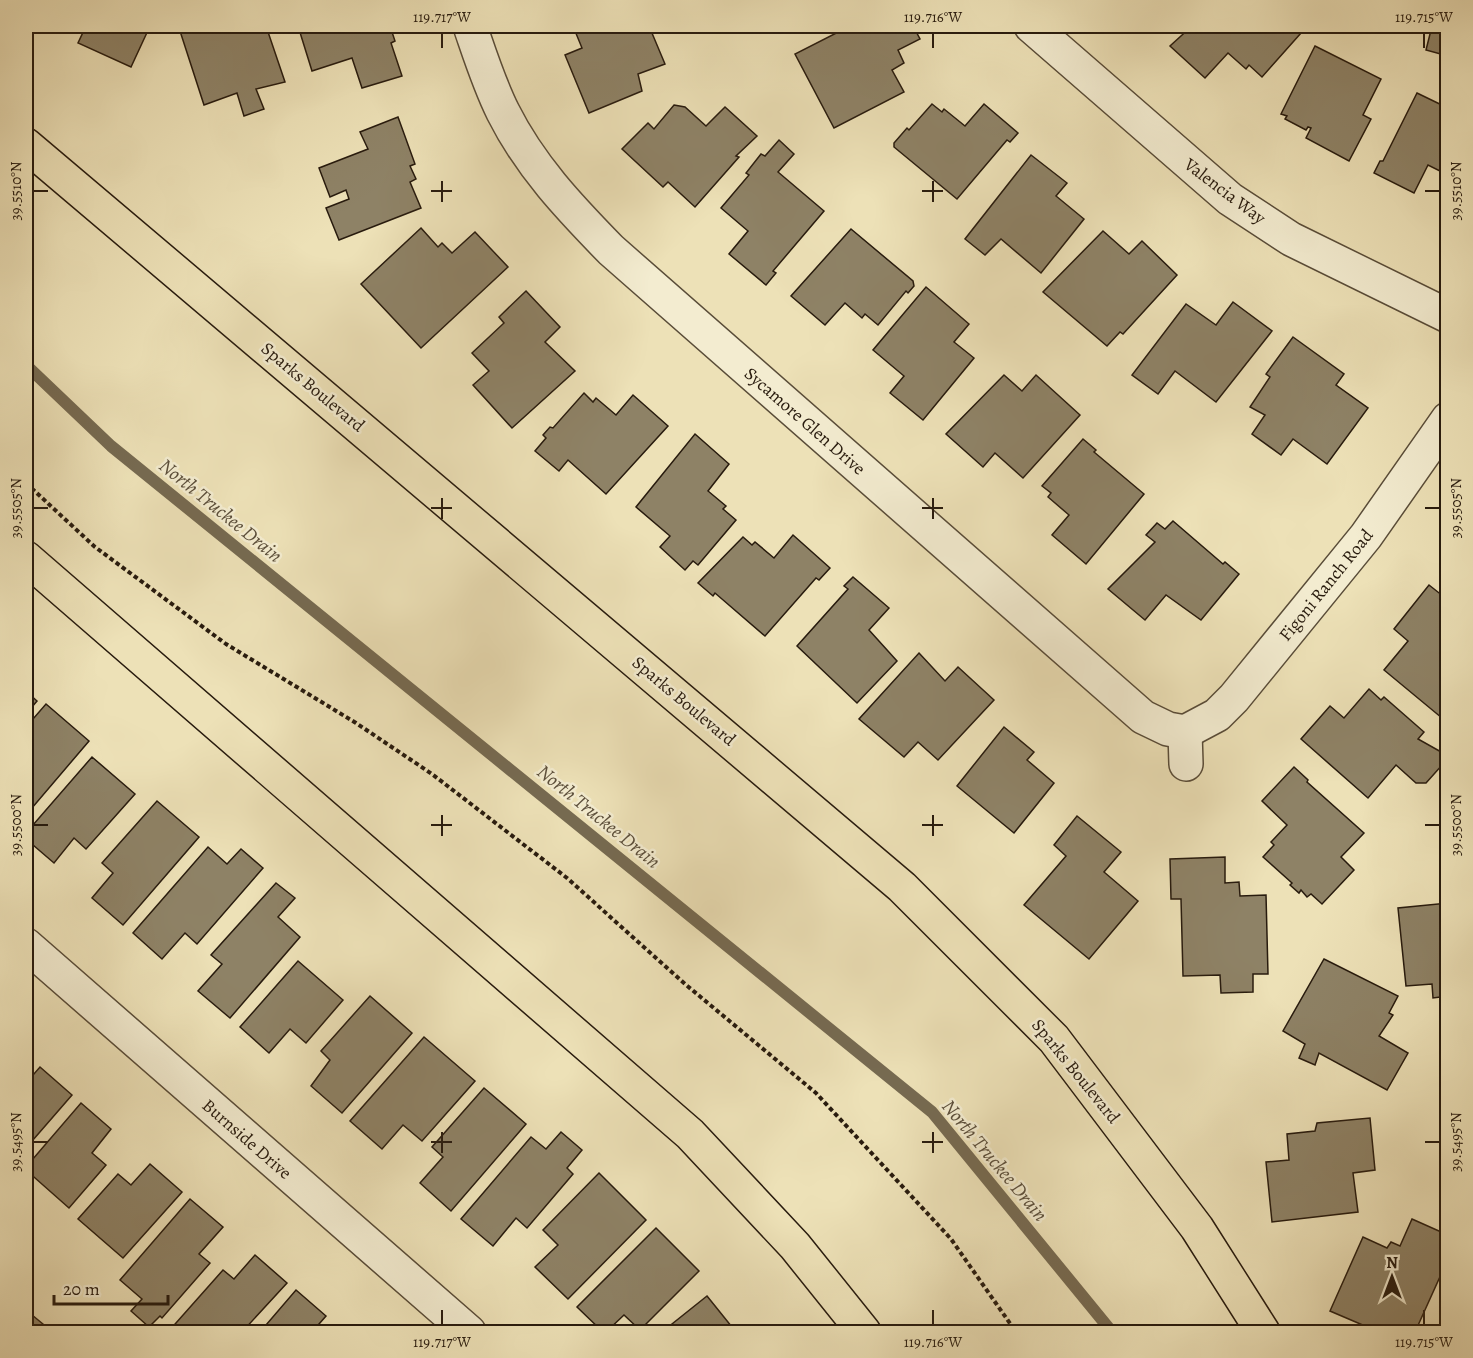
<svg xmlns="http://www.w3.org/2000/svg" width="1473" height="1358" font-family="Alegreya,serif">
<style>
.lines{fill:none;stroke-linecap:round;stroke-linejoin:round}
.stream{stroke:#766a51;stroke-width:12}
.building{fill:#8e8266;stroke:#281b0e;stroke-width:1.5}
.street-casing{stroke:#594c38;stroke-width:36}
.primary-casing{stroke:#281b0e;stroke-width:36}
.path{stroke:#281b0e;stroke-width:4;stroke-dasharray:4.5 3;stroke-linecap:butt}
.street{stroke:#f3ecd0;stroke-width:33}
.primary{stroke:#ede1b7;stroke-width:33}
.ticks{fill:none;stroke:#281b0e;stroke-width:2}
.labels{text-anchor:middle;stroke-width:5;stroke-linejoin:round;paint-order:stroke}
.street-label{font-size:18px;fill:#281b0e;stroke:#f3ecd0}
.water-label{font-size:20px;font-style:italic;fill:#5c4f3b;stroke:#f3ecd0}
.neatline{fill:none;stroke:#281b0e;stroke-width:2}
.ticks-label{font-size:15px;text-anchor:middle;fill:#281b0e}
</style>
<rect width="100%" height="100%" fill="#ede1b7"/>
<filter id="stains"><feTurbulence type="fractalNoise" baseFrequency=".00333" numOctaves="4"/><feColorMatrix values="0 0 0 0 .2 0 0 0 0 .09 0 0 0 0 .02 0 0 0 .5 -.17"/></filter>
<radialGradient id="worn" r=".72"><stop offset=".6" stop-color="#630" stop-opacity="0"/><stop offset="1" stop-color="#630" stop-opacity=".3"/></radialGradient>
<g class="lines">
<polyline class="stream" points="26,365 111,446 932,1112 1112,1332"/>
</g>
<g class="building">
<polygon points="86,26 150,26 131,67 78,43"/>
<polygon points="198,26 266,26 285,82 256,89 264,109 244,116 237,93 204,105 180,31"/>
<polygon points="298,26 390,26 395,41 391,43 402,76 362,88 352,58 312,71"/>
<polygon points="573,26 649,26 665,64 638,74 642,91 589,113 565,55 582,48"/>
<polygon points="850,26 913,26 920,39 898,50 904,63 892,70 904,92 834,128 795,54"/>
<polygon points="1192,26 1293,26 1301,33 1262,77 1249,65 1246,69 1228,53 1205,78 1170,46"/>
<polygon points="1432,26 1448,26 1448,56 1426,50"/>
<polygon points="1315,46 1381,79 1363,115 1371,119 1349,161 1306,138 1311,128 1308,127 1306,130 1285,119 1287,116 1281,114"/>
<polygon points="1417,93 1448,108 1448,175 1428,165 1414,193 1374,173 1380,161 1383,161"/>
<polygon points="932,104 942,112 944,109 965,126 984,104 1018,133 1010,142 1007,140 957,199 894,147 894,143 907,128 909,130"/>
<polygon points="674,105 685,107 706,126 725,107 757,136 736,156 739,157 695,207 668,182 663,187 622,149 648,123 654,129"/>
<polygon points="398,117 415,164 410,166 416,179 410,182 421,208 339,240 326,208 349,199 346,190 330,197 319,168 368,149 360,132"/>
<polygon points="779,140 794,154 778,172 824,211 773,271 776,273 766,285 729,254 748,231 721,208 749,175 746,173 761,154 765,156"/>
<polygon points="1031,155 1067,183 1056,196 1084,219 1041,273 1001,239 985,255 965,239"/>
<polygon points="421,228 438,247 442,243 452,253 475,232 508,267 421,348 361,284"/>
<polygon points="851,229 913,281 914,286 908,293 906,291 878,325 865,314 862,318 845,303 825,325 791,296"/>
<polygon points="1103,231 1129,254 1142,241 1177,275 1123,334 1120,332 1107,346 1043,292"/>
<polygon points="926,287 969,324 954,342 974,358 923,420 890,393 904,376 873,350"/>
<polygon points="526,291 560,327 545,342 575,371 512,428 473,385 489,371 472,353 504,323 499,317"/>
<polygon points="1233,302 1272,331 1216,402 1175,371 1158,394 1132,375 1186,304 1216,325"/>
<polygon points="1293,337 1344,374 1336,385 1368,408 1327,464 1293,439 1281,455 1252,434 1265,415 1250,407 1270,377 1266,374"/>
<polygon points="1004,375 1022,391 1036,375 1080,415 1023,478 995,453 983,467 946,434"/>
<polygon points="584,393 593,402 596,398 616,415 633,395 668,426 606,494 568,460 559,471 535,451 546,438 543,435 550,427 553,428"/>
<polygon points="695,434 729,464 708,491 726,506 723,509 736,520 698,565 693,561 685,570 660,547 670,536 636,507"/>
<polygon points="1083,439 1096,450 1094,452 1144,494 1086,564 1052,535 1069,515 1048,497 1051,493 1042,486"/>
<polygon points="1173,521 1223,564 1225,562 1239,574 1201,620 1166,595 1145,620 1108,589 1155,542 1146,535 1157,523 1165,529"/>
<polygon points="793,535 830,568 819,580 816,578 765,636 715,593 713,596 698,583 743,537 752,545 755,542 774,558"/>
<polygon points="853,577 889,608 869,630 897,661 857,703 797,646 848,589 844,586"/>
<polygon points="1429,585 1448,600 1448,723 1384,670 1408,641 1394,629"/>
<polygon points="919,653 945,681 958,667 994,700 938,760 918,742 904,757 859,719"/>
<polygon points="1369,689 1381,700 1384,697 1424,732 1418,739 1443,753 1443,764 1426,783 1416,783 1396,765 1368,798 1301,739 1330,706 1344,718"/>
<polygon points="26,691 37,701 26,714"/>
<polygon points="46,704 89,741 26,815 26,727"/>
<polygon points="1004,727 1034,752 1027,760 1054,783 1014,833 957,786"/>
<polygon points="92,757 135,794 86,849 74,838 54,863 26,839 26,833"/>
<polygon points="1294,767 1308,780 1307,782 1364,833 1341,857 1354,870 1322,904 1311,894 1307,897 1301,890 1299,893 1290,885 1292,883 1263,857 1274,845 1271,842 1287,825 1262,801"/>
<polygon points="157,801 199,837 123,925 92,898 113,873 102,863"/>
<polygon points="1077,816 1121,852 1104,872 1138,901 1089,959 1024,905 1066,856 1054,845"/>
<polygon points="208,847 227,864 241,849 263,868 197,944 185,933 162,959 133,933"/>
<polygon points="1225,857 1225,883 1239,882 1240,896 1266,895 1268,974 1253,974 1253,992 1221,993 1220,975 1183,976 1181,899 1171,899 1170,859"/>
<polygon points="276,883 295,898 278,917 300,937 230,1018 198,991 222,964 211,955"/>
<polygon points="1448,903 1448,996 1433,998 1432,984 1406,986 1398,908"/>
<polygon points="1324,959 1398,996 1389,1013 1393,1015 1379,1036 1408,1053 1387,1090 1319,1053 1315,1065 1299,1058 1305,1044 1283,1031"/>
<polygon points="298,961 343,1000 306,1043 290,1029 269,1053 240,1027"/>
<polygon points="370,996 412,1033 342,1113 311,1086 330,1060 321,1051"/>
<polygon points="424,1037 475,1081 422,1141 403,1125 382,1149 350,1121"/>
<polygon points="40,1067 72,1095 26,1148 26,1083"/>
<polygon points="484,1088 526,1124 451,1211 420,1183 443,1157 432,1147"/>
<polygon points="81,1103 111,1129 92,1153 106,1165 69,1208 26,1170 26,1167"/>
<polygon points="1370,1118 1375,1170 1353,1173 1358,1212 1272,1222 1266,1162 1289,1160 1287,1134 1315,1131 1317,1123"/>
<polygon points="561,1132 582,1150 567,1168 573,1174 527,1228 516,1218 493,1246 461,1219 531,1137 546,1149"/>
<polygon points="150,1164 182,1192 123,1258 78,1219 118,1174 131,1185"/>
<polygon points="599,1173 646,1220 568,1299 535,1267 558,1245 543,1230"/>
<polygon points="190,1199 223,1227 199,1254 210,1263 162,1318 160,1316 149,1327 131,1311 142,1299 120,1280"/>
<polygon points="1412,1219 1448,1235 1448,1259 1415,1332 1379,1332 1330,1311 1363,1237 1387,1248 1391,1242 1400,1246"/>
<polygon points="656,1228 699,1271 640,1330 624,1315 606,1332 603,1332 577,1307"/>
<polygon points="255,1255 287,1283 242,1332 168,1332 223,1270 234,1279"/>
<polygon points="296,1290 326,1316 312,1332 260,1332"/>
<polygon points="707,1296 736,1332 662,1332"/>
<polygon points="26,1310 49,1329 46,1332 26,1332"/>
</g>
<g class="lines">
<g class="street-casing">
<g id="street">
<path d="M 470,26 C 480,55 489,84 503,112 C 530,166 569,207 611,250 L 1143,717 L 1168,729 L 1185,732"/>
<polyline points="1031,26 1230,199 1291,239 1448,316"/>
<polyline points="1185,732 1217,715 1234,698 1366,536 1448,419"/>
<polyline points="1185,732 1186,764"/>
<polyline points="26,945 469,1332"/>
</g>
</g>
<g class="primary-casing">
<g id="primary">
<polyline points="26,145 902,887 1054,1039 1197,1228 1263,1332"/>
<polyline points="26,558 690,1134 795,1246 864,1332"/>
</g>
</g>
<polyline class="path" points="26,483 95,547 226,644 356,723 432,774 567,878 685,984 816,1093 951,1239 1016,1332"/>
<use href="#street" class="street"/>
<use href="#primary" class="primary"/>
</g>
<path class="ticks" d="M 442,33 L 442,48M 933,33 L 933,48M 1424,33 L 1424,48M 442,181 L 442,202M 933,181 L 933,202M 33,191 L 48,191M 431,191 L 452,191M 922,191 L 943,191M 1425,191 L 1440,191M 442,498 L 442,519M 933,498 L 933,519M 33,508 L 48,508M 431,508 L 452,508M 922,508 L 943,508M 1425,508 L 1440,508M 442,815 L 442,836M 933,815 L 933,836M 33,825 L 48,825M 431,825 L 452,825M 922,825 L 943,825M 1425,825 L 1440,825M 442,1132 L 442,1153M 933,1132 L 933,1153M 33,1142 L 48,1142M 431,1142 L 452,1142M 922,1142 L 943,1142M 1425,1142 L 1440,1142M 442,1310 L 442,1325M 933,1310 L 933,1325M 1424,1310 L 1424,1325"/>
<g class="labels">
<g class="street-label">
<text transform="translate(1225 191) rotate(37)" y="6">Valencia Way</text>
<text transform="translate(313 387) rotate(40)" y="6">Sparks Boulevard</text>
<text transform="translate(805 421) rotate(41)" y="6">Sycamore Glen Drive</text>
<text transform="translate(1326 585) rotate(-51)" y="6">Figoni Ranch Road</text>
<text transform="translate(684 701) rotate(40)" y="6">Sparks Boulevard</text>
<text transform="translate(1076 1071) rotate(51)" y="6">Sparks Boulevard</text>
<text transform="translate(247 1139) rotate(41)" y="6">Burnside Drive</text>
</g>
<g class="water-label">
<text transform="translate(221 510) rotate(39)" y="7">North Truckee Drain</text>
<text transform="translate(599 816) rotate(39)" y="7">North Truckee Drain</text>
<text transform="translate(995 1160) rotate(50)" y="7">North Truckee Drain</text>
</g>
</g>
<rect width="1473" height="1358" fill="none" stroke="#ede1b7" stroke-width="66"/>
<g transform="translate(1392 1277)" stroke="#f3ecd0" stroke-width="4.5" paint-order="stroke">
<path d="M0-4.5L10 22L0 15L-10 22Z" fill="#281b0e"/>
<text y="-9" font-size="16" font-weight="bold" text-anchor="middle" fill="#281b0e">N</text>
</g>
<path d="M54 1295v9h114v-9" fill="none" stroke="#281b0e" stroke-width="3"/>
<text x="63" y="1295" font-size="18" fill="#281b0e" stroke="#f3ecd0" stroke-width="4.5" paint-order="stroke">20 m</text>
<rect x="33" y="33" width="1407" height="1292" class="neatline"/>
<g class="ticks-label">
<text x="442" y="22">119.717°W</text>
<text x="933" y="22">119.716°W</text>
<text x="1424" y="22">119.715°W</text>
<text transform="translate(16 191) rotate(-90)" y="5">39.5510°N</text>
<text transform="translate(1456 191) rotate(-90)" y="5">39.5510°N</text>
<text transform="translate(16 508) rotate(-90)" y="5">39.5505°N</text>
<text transform="translate(1456 508) rotate(-90)" y="5">39.5505°N</text>
<text transform="translate(16 825) rotate(-90)" y="5">39.5500°N</text>
<text transform="translate(1456 825) rotate(-90)" y="5">39.5500°N</text>
<text transform="translate(16 1142) rotate(-90)" y="5">39.5495°N</text>
<text transform="translate(1456 1142) rotate(-90)" y="5">39.5495°N</text>
<text x="442" y="1347">119.717°W</text>
<text x="933" y="1347">119.716°W</text>
<text x="1424" y="1347">119.715°W</text>
</g>
<rect width="100%" height="100%" filter="url(#stains)"/>
<rect width="100%" height="100%" fill="url(#worn)"/>
</svg>
